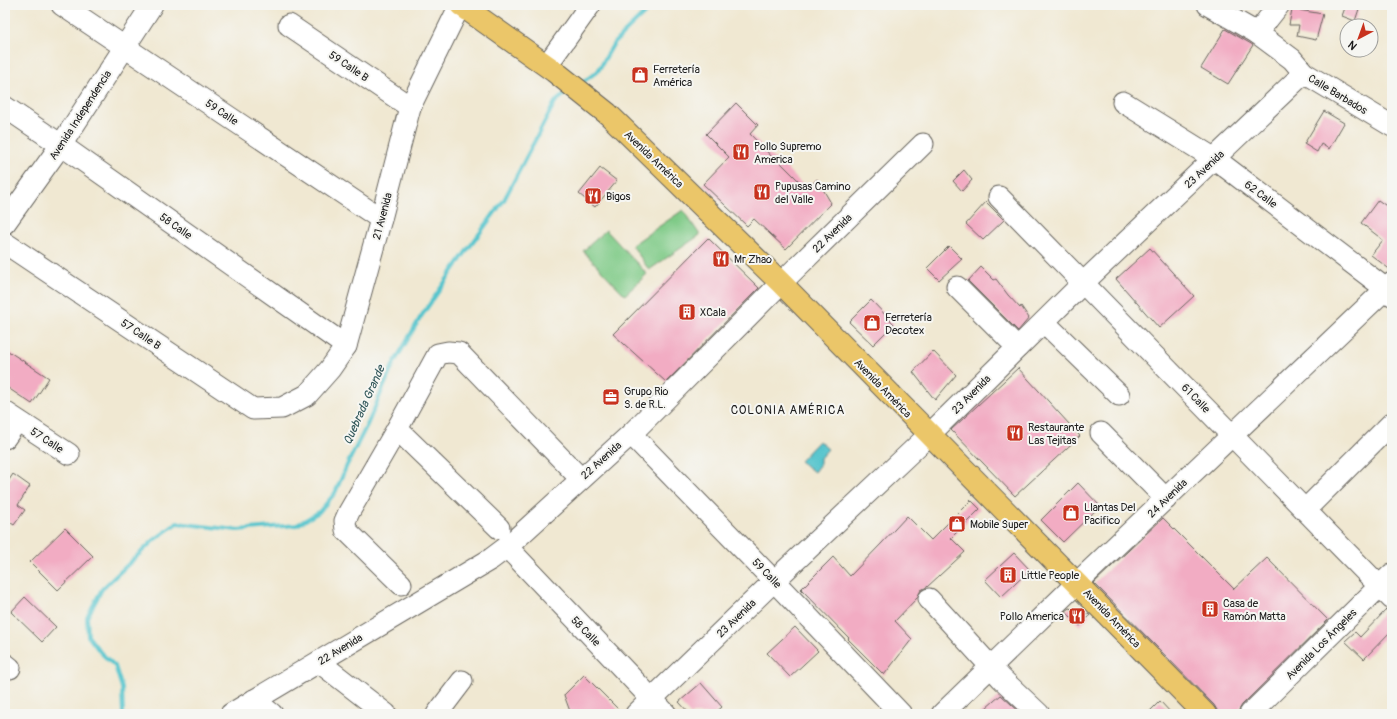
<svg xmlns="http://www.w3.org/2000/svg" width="1397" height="719" font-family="Pangolin,sans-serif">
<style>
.green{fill:#7fca87;stroke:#4e7352}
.water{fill:#57c5cd;stroke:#3a7074}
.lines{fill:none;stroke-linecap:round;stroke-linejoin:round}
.stream{stroke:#57c5cd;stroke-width:4}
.building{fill:#f2acc3}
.minor-casing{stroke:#66635c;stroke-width:23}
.major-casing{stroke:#66635c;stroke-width:24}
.minor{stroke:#fff;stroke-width:21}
.major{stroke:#ebc669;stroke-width:22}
.labels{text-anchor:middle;stroke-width:4;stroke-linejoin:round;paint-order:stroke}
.street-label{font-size:11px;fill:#1c1c1c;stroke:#f6f6f2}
.poi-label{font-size:11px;fill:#1c1c1c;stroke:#f6f6f2;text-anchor:start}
.water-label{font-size:12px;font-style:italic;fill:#31575a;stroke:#f6f6f2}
.neighbourhood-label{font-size:12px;letter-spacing:1px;fill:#1c1c1c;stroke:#f6f6f2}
</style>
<rect width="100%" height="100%" fill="#f6f6f2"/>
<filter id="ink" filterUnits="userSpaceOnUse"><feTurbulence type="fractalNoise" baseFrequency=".025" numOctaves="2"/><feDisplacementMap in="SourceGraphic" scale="8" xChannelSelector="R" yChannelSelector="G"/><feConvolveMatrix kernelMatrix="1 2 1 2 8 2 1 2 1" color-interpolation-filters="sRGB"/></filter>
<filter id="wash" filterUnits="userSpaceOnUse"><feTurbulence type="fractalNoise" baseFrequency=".012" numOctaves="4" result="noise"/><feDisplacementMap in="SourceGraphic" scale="16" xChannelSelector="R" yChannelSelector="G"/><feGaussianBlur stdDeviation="0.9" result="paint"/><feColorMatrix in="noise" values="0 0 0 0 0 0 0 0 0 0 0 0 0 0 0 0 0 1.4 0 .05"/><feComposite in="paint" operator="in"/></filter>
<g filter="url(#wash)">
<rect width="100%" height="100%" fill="#f0e8d2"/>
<g class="green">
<polygon points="683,210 700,235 649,270 632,245"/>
<polygon points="606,230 647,274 625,295 583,251"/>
</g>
<polygon class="water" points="819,441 828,449 820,458 820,464 814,472 800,461"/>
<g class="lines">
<g class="stream">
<polyline points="580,84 598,71 614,43 629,28 648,10 659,5"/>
<polyline points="123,714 122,688 115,666 101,653 88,636 87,617 102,589 154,540 177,523 237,530 297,525 319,512 335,493 347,465 368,423 394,363 420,318 463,256 504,200 555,102 569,91"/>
</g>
</g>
<g id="blocks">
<g class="building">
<polygon points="1346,5 1359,9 1355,21 1342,16"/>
<polygon points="1292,9 1323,14 1316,40 1297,36 1299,25 1289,25"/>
<polygon points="1225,29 1253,45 1228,84 1201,68"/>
<polygon points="736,103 758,125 750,134 775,160 776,158 807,189 817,179 831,203 786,249 754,219 747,226 703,184 729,157 706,134"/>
<polygon points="1324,111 1344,123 1329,149 1321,144 1317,152 1304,144"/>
<polygon points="600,168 617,181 595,207 579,194"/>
<polygon points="964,170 972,180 962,191 953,181"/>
<polygon points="1378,200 1392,210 1392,271 1371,255 1383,240 1361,223"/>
<polygon points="986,202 1004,220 983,240 966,224"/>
<polygon points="708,238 759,288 666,382 613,334"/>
<polygon points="949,246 962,259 939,280 927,268"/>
<polygon points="1150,248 1194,296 1159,328 1116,279"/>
<polygon points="981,267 994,280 996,279 1008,295 1020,308 1021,306 1029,318 1018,331 968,281"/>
<polygon points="871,300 894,324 873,345 849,322"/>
<polygon points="5,349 49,378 32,404 5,386"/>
<polygon points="933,351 956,375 935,400 913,372"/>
<polygon points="1018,368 1080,436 1015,496 951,430"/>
<polygon points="13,474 30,486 18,505 25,510 14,525 5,519 5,486"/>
<polygon points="1078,483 1100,506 1063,542 1041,520"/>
<polygon points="971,500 980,509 951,538 965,552 927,587 921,590 917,598 895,621 912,639 884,675 848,639 849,638 801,589 833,557 850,576 882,543 907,516 931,540"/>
<polygon points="1163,518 1234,589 1267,558 1328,620 1242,705 1239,710 1238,714 1217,714 1217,710 1214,705 1094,583"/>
<polygon points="65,528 93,556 58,590 30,562"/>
<polygon points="1014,553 1030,570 1001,597 985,580"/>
<polygon points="25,597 56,627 42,642 11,612"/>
<polygon points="1069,608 1090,615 1080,626 1065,611"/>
<polygon points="1386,610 1392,616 1392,630 1364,659 1345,641 1355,632 1360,637"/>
<polygon points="795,627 818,651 790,677 767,653"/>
<polygon points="584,675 618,709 612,714 571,714 564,695"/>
<polygon points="701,683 722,707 714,714 690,714 679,702"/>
<polygon points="1001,695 1022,714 979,714"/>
<polygon points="1160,701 1172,714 1147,714"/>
</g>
</g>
</g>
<g filter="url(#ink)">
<use href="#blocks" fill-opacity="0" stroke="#66635c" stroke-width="1"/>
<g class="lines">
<g class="minor-casing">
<g id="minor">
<polyline points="62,5 381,219"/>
<polyline points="1208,5 1257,33 1292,59 1304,73 1392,126"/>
<polyline points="289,25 410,107"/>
<polyline points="1257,33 1279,5"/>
<polyline points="547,65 590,5"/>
<polyline points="1123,102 1215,159 1386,289 1392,295"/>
<polyline points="5,107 61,145 346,346"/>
<polyline points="999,197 1392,599"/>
<polyline points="5,223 61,145 152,5"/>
<polyline points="5,243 253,409 282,408 307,395 330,369 346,346 381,219 410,107 460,5"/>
<polyline points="957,287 1009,339 1018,347"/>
<polyline points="1044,322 1119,395"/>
<polyline points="5,412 69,454"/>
<polyline points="397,429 499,528"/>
<polyline points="1101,433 1166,499"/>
<polyline points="631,434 774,581 901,714"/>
<polyline points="5,438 17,421"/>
<polyline points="1305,510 1392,423"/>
<polyline points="507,547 666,714"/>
<polyline points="401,584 346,530 345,521 349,512 397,429 438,354 448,352 459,353 581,479"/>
<polyline points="929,599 1002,679 1039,714"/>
<polyline points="319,662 386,714"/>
<polyline points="5,664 10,668"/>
<polyline points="254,700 272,714"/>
<polyline points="231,714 491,559 507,547 631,434 781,283 923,144"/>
<polyline points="437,714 462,681"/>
<polyline points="636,714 774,581 929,435 1083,283 1304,73"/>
<polyline points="942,714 1077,583 1392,283"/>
<polyline points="1250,714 1392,574"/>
</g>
</g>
<g class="major-casing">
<polyline id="major" points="461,5 554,71 608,114 781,283 1205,714"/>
</g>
<use href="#minor" class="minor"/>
<use href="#major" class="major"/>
</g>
</g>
<defs>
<g id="shop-square" transform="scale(0.9)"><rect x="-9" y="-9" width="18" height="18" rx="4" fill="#c8321e" stroke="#f6f6f2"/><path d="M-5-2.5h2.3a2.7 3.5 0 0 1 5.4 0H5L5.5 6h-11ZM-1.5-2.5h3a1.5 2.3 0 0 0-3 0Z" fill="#fff"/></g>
<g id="restaurant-square" transform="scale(0.9)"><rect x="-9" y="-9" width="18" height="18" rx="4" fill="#c8321e" stroke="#f6f6f2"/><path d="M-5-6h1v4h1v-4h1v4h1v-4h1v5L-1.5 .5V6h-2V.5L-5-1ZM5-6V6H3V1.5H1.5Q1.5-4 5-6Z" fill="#fff"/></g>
<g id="building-square" transform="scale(0.9)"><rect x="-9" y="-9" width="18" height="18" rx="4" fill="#c8321e" stroke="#f6f6f2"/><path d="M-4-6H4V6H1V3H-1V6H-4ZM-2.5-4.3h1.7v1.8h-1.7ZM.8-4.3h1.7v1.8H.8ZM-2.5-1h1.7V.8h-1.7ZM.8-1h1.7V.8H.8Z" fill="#fff"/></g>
<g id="office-square" transform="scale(0.9)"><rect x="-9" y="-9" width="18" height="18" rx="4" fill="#c8321e" stroke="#f6f6f2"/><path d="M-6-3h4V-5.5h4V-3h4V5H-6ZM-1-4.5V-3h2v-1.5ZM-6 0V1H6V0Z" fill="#fff"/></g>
</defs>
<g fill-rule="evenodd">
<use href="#shop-square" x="640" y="75"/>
<use href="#restaurant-square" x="741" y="152"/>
<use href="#restaurant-square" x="762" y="192"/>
<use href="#restaurant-square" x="593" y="196"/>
<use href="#restaurant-square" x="721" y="259"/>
<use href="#building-square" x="687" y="312"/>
<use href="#shop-square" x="872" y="323"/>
<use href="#office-square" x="611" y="397"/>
<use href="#restaurant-square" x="1015" y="433"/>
<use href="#shop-square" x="1071" y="513"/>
<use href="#shop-square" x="957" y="524"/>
<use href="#building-square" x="1008" y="575"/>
<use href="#building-square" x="1210" y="609"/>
<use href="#restaurant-square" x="1077" y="616"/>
</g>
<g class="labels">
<g class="street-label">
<text transform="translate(349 66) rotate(34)" y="4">59 Calle B</text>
<text transform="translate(1338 94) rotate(31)" y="4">Calle Barbados</text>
<text transform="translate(222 112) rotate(34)" y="4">59 Calle</text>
<text transform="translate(80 115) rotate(-57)" y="4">Avenida Independencia</text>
<text transform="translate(654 159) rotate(44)" y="4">Avenida América</text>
<text transform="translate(1204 169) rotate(-43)" y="4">23 Avenida</text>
<text transform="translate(1261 194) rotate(37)" y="4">62 Calle</text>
<text transform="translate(382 216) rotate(-75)" y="4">21 Avenida</text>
<text transform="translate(176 226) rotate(35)" y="4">58 Calle</text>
<text transform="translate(832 233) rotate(-44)" y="4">22 Avenida</text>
<text transform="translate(141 334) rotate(34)" y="4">57 Calle B</text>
<text transform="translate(883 388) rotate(46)" y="4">Avenida América</text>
<text transform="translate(971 394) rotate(-45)" y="4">23 Avenida</text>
<text transform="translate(1196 398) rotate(46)" y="4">61 Calle</text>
<text transform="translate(47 440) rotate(33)" y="4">57 Calle</text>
<text transform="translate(601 460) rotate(-42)" y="4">22 Avenida</text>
<text transform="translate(1167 498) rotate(-44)" y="4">24 Avenida</text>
<text transform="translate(767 573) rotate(46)" y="4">59 Calle</text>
<text transform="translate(736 618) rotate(-44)" y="4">23 Avenida</text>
<text transform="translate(1112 618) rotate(46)" y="4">Avenida América</text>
<text transform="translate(586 631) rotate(46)" y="4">58 Calle</text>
<text transform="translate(1321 644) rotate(-45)" y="4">Avenida Los Ángeles</text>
<text transform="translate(340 649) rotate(-31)" y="4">22 Avenida</text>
</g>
<g class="poi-label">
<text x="653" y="73">Ferretería<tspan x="653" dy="13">América</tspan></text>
<text x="754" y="150">Pollo Supremo<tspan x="754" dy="13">America</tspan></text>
<text x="775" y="190">Pupusas Camino<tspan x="775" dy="13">del Valle</tspan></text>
<text x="606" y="200">Bigos</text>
<text x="734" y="263">Mr Zhao</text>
<text x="700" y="316">XCala</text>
<text x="885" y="321">Ferretería<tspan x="885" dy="13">Decotex</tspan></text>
<text x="624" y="395">Grupo Rio<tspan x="624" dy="13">S. de R.L.</tspan></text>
<text x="1028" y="431">Restaurante<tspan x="1028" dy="13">Las Tejitas</tspan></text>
<text x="1084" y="511">Llantas Del<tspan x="1084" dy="13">Pacifico</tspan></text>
<text x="970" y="528">Mobile Super</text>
<text x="1021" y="579">Little People</text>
<text x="1223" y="607">Casa de<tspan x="1223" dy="13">Ramón Matta</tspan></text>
<text x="1064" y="620" text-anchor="end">Pollo America</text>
</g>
<g class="water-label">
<text transform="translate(364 405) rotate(-66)" y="4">Quebrada Grande</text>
</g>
<g class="neighbourhood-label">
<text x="788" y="414">COLONIA AMÉRICA</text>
</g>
</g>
<rect width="1397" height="719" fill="none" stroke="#f6f6f2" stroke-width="20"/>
<g transform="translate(1359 38) rotate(221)"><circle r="19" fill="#f6f6f2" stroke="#9f9f9c"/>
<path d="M0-3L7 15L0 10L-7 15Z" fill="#c8321e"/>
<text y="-6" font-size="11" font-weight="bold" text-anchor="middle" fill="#1c1c1c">N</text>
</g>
</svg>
